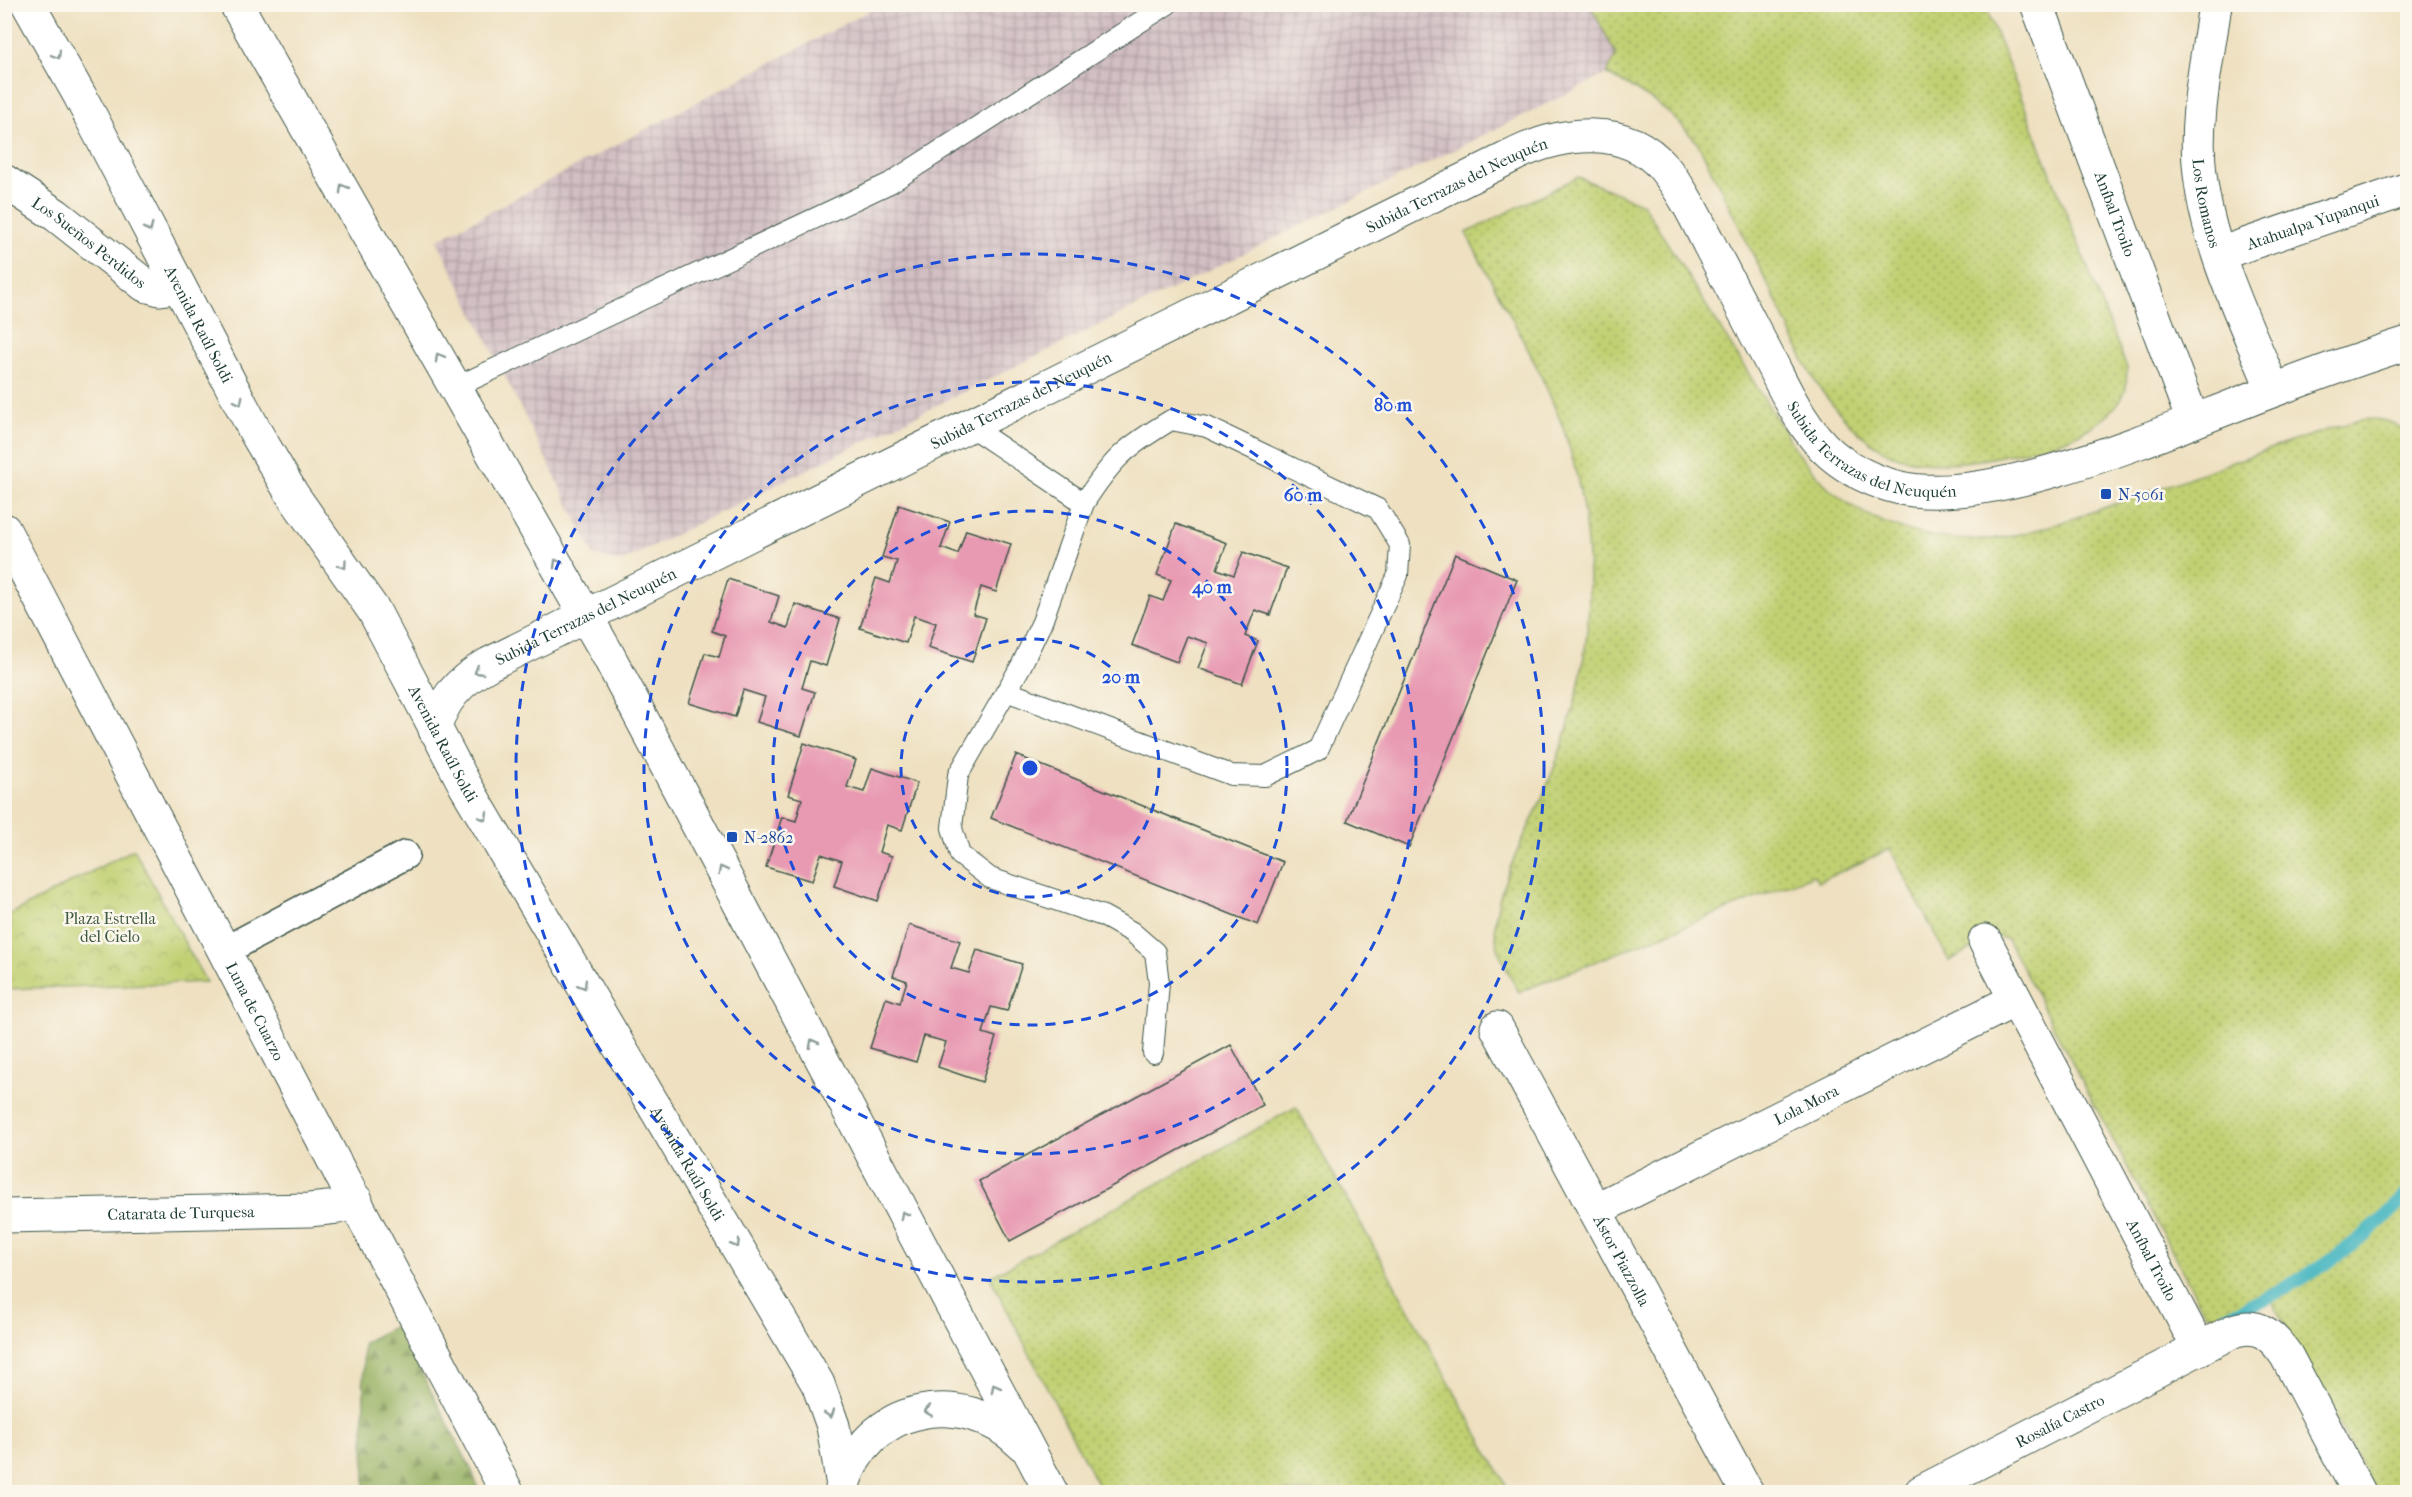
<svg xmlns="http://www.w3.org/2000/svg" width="2412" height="1497" font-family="'IM FELL French Canon',serif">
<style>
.industrial{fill:url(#industrial-grid)}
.grass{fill:url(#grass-dots);stroke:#708653;stroke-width:1.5}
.forest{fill:url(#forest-firs);stroke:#5c784c;stroke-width:1.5}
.park{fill:url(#park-crowns);stroke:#708653;stroke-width:1.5}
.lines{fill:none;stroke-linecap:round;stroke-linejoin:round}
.stream{stroke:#49b7c1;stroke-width:14}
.building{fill:#e89ab2}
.service-casing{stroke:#3e5549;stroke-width:22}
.pedestrian-casing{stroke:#3e5549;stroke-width:31}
.minor-casing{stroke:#3e5549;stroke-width:35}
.secondary-casing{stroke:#3e5549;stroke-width:35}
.service{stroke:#fff;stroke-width:20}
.pedestrian{stroke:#fff;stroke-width:28}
.minor{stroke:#fff;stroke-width:33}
.secondary{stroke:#fff;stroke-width:33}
.oneway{stroke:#8f9e9a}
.ring{fill:none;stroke:#1d4ed8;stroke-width:3;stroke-dasharray:10 8}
.transit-dot{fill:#1a4fb4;stroke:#fbf7ec;stroke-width:2}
.labels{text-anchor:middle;stroke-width:5;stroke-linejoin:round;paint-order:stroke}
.street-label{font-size:16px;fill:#1f3d34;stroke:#fbf7ec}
.transit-label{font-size:16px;fill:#164399;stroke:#fbf7ec;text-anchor:start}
.park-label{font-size:16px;fill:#3f5a40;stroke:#fbf7ec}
.centre{fill:#1d4ed8;stroke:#fbf7ec;stroke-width:3}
.ring-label{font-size:18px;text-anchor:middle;font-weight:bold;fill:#1d4ed8;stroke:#fbf7ec;stroke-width:5;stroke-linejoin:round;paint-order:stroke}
</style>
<defs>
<pattern id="industrial-grid" width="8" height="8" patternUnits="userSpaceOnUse" patternTransform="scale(1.5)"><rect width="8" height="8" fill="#d2bec3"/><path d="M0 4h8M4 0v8" fill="none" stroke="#aa9c9f"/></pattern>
<pattern id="grass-dots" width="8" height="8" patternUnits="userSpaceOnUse" patternTransform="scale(1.5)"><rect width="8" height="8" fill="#c1d072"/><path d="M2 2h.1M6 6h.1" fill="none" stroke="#9caa5e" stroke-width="1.8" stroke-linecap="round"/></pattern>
<pattern id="forest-firs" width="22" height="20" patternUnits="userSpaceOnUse" patternTransform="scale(1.5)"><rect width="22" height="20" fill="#98b264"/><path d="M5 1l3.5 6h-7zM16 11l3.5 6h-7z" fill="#7b9253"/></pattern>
<pattern id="park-crowns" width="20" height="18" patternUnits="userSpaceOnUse" patternTransform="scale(1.5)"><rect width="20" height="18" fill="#c1d072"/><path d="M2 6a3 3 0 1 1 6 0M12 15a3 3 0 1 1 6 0" fill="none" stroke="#9caa5e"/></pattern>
</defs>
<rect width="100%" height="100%" fill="#fbf7ec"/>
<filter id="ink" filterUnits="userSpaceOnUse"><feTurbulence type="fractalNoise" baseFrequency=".0167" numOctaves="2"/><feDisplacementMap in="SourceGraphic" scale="12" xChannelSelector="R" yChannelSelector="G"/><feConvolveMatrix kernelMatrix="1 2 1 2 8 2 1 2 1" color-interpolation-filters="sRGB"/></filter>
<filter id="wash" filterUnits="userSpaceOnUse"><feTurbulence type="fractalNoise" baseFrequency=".008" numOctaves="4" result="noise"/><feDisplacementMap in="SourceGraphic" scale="24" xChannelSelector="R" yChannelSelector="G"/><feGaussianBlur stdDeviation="1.35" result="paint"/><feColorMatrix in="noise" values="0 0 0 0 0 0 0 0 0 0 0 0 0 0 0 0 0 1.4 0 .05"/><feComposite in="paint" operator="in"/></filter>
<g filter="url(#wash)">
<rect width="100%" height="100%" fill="#eee0c0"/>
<polygon class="industrial" points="880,5 1590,5 1616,54 1607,74 620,562 594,555 437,240"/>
<g class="grass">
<path d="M 1590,5 L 1985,5 L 2127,368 C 2126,375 2127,385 2125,391 C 2114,418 2077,438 2049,445 C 2003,456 1954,470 1906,459 C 1872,451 1849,425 1828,399 C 1807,374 1795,340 1781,311 C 1753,255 1726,199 1698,144 C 1668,107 1648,96 1607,74 L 1616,54 Z"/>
<path d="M 1578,177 L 1643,204 L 1798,453 C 1813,471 1827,489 1846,502 C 1890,532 1953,546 2006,537 C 2052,528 2096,510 2140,495 C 2213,470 2286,441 2360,420 C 2379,418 2392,420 2407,432 L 2407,1492 L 2376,1492 L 2269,1295 C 2250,1305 2226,1325 2204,1312 L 2007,939 L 1995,936 L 1949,961 L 1890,849 L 1818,882 L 1814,875 L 1519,992 C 1507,971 1494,949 1495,925 C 1497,885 1526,835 1542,798 C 1572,727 1591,656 1589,579 C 1588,528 1580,476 1563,428 C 1538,360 1499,297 1466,233 Z"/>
<polygon points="1296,1107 1510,1492 1101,1492 990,1277"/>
</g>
<polygon class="forest" points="397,1325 472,1471 479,1492 365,1492 363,1343"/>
<polygon class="park" points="134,849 206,982 5,989 5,917"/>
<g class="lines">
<path class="stream" d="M 2231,1327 L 2225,1317 C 2291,1289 2361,1247 2408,1193"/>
</g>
<g id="blocks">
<g class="building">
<polygon points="899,505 950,522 941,548 958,554 966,530 1011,544 996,592 981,587 973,614 986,618 972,662 928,648 936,623 914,616 906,643 860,628 876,578 890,583 897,561 882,557"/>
<polygon points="1176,524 1227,543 1217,569 1234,575 1243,552 1287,568 1270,615 1255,610 1245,636 1258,641 1242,684 1198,668 1208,643 1187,636 1177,662 1132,645 1150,596 1163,601 1171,580 1157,575"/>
<polygon points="1455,554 1517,580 1409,847 1347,821"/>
<polygon points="728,579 779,596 771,622 788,628 795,604 840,619 826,666 810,661 802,688 815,692 801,736 757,722 765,697 743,690 735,717 689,703 705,653 719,657 725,636 712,631"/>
<polygon points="804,743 856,760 847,787 864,792 872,768 917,783 902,830 887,825 879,852 892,856 878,901 834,886 842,861 821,854 812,881 766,867 782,817 796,821 802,799 788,795"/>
<polygon points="1016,755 1283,862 1258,925 991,818"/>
<polygon points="909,925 960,941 951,968 969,973 977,950 1022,964 1007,1011 991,1007 983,1033 996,1037 982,1082 938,1067 946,1042 924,1036 916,1062 870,1048 886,998 900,1003 907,981 893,976"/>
<polygon points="1231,1045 1263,1105 1010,1241 979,1181"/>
</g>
</g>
</g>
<g filter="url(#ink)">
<use href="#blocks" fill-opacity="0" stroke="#3e5549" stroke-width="1.5"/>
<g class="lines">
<g class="service-casing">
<g id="service">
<polyline points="456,387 890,183 1168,4"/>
<polyline points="968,425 1084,503 1042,622 1021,666 958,775 952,828 960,855 990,878 1103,916 1132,932 1155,952 1159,983 1153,1053"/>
<path d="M 1006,691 L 1231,775 L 1265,776 L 1318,750 L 1398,575 L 1400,545 L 1378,509 L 1207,427 L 1171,420 C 1126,447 1113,458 1084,503"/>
</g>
</g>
<g class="pedestrian-casing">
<polyline id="pedestrian" points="226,950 405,855"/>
</g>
<g class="minor-casing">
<g id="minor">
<path id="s1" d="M 2037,4 L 2193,421"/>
<path id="s2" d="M 2215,4 C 2208,59 2193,118 2200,174 C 2208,249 2245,321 2273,390"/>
<path id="s3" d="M 4,181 L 56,215 L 145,285 L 160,289 L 179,286"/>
<path id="s4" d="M 2219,254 L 2408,189"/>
<path id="s5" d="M 4,530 L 507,1492"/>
<path id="s6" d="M 1985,941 L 2199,1349"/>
<path id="s7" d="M 1497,1028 L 1747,1492"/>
<path id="s8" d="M 1595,1210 L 2015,1000"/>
<path id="s9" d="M 4,1216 L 309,1210 L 338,1207 L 356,1200"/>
<path id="s10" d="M 1921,1492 L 2233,1331 C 2258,1322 2272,1335 2286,1355 L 2359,1492"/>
</g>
</g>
<g class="secondary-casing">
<g id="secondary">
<path id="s11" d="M 28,4 L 80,96 L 256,433 L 292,494 L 374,611 L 465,785 L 818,1384 L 833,1426 L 843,1486"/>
<polyline points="236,4 608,655 1051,1492"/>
<path id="s12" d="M 435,730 C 441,699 462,679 489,664 L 1516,154 C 1563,132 1626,123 1664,168 C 1683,191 1696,218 1709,244 C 1729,282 1749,320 1768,357 C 1786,391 1802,429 1831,454 C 1851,471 1875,482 1900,488 C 1987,507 2148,439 2230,407 C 2289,384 2348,362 2408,343"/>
<path d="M 842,1488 C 866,1404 962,1385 1022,1444"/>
</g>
</g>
<use href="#service" class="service"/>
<use href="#pedestrian" class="pedestrian"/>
<use href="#minor" class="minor"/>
<use href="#secondary" class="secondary"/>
</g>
<defs><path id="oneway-chevron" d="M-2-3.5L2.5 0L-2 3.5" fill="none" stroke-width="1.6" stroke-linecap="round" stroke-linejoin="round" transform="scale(1.5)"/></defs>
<g class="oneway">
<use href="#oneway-chevron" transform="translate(57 55) rotate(60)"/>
<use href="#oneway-chevron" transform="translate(343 188) rotate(-120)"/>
<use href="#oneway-chevron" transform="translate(149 228) rotate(63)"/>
<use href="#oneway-chevron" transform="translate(439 357) rotate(-120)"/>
<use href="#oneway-chevron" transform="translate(239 401) rotate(63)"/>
<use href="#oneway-chevron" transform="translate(557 563) rotate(-120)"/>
<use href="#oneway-chevron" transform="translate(343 565) rotate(55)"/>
<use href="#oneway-chevron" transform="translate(478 671) rotate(149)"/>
<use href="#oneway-chevron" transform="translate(484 817) rotate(59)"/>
<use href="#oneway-chevron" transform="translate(722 870) rotate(-118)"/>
<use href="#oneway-chevron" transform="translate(583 985) rotate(59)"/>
<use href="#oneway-chevron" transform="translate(813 1043) rotate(-118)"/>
<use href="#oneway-chevron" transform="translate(904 1215) rotate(-118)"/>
<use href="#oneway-chevron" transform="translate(736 1244) rotate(59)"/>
<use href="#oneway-chevron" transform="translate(995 1388) rotate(-118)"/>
<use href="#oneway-chevron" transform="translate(928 1411) rotate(171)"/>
<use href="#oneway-chevron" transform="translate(830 1414) rotate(72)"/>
</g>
</g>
<g class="ring">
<circle cx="1030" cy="768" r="129"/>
<circle cx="1030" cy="768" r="257"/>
<circle cx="1030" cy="768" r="386"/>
<circle cx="1030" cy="768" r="514"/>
</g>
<g class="transit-dot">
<rect x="2100" y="488" width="12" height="12" rx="3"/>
<rect x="726" y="831" width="12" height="12" rx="3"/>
</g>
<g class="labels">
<g class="street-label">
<text dy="6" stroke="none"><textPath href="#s12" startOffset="1168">Subida Terrazas del Neuquén</textPath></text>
<text dy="6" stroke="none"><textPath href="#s2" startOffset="201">Los Romanos</textPath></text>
<text dy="6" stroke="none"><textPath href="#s1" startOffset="224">Aníbal Troilo</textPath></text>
<text dy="6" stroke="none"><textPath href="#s4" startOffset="99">Atahualpa Yupanqui</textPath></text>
<text dy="6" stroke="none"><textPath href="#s3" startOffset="105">Los Sueños Perdidos</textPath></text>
<text dy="6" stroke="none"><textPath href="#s11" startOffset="363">Avenida Raúl Soldi</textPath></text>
<text dy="6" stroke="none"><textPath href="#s12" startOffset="682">Subida Terrazas del Neuquén</textPath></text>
<text dy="6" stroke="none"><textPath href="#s12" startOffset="1762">Subida Terrazas del Neuquén</textPath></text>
<text dy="6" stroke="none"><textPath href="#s12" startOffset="196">Subida Terrazas del Neuquén</textPath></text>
<text dy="6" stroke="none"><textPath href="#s11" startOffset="849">Avenida Raúl Soldi</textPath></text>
<text dy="6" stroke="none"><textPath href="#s5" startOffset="543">Luna de Cuarzo</textPath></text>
<text dy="6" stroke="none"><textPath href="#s8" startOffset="236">Lola Mora</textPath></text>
<text dy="6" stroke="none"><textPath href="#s11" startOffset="1335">Avenida Raúl Soldi</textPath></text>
<text dy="6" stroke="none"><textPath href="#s9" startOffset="177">Catarata de Turquesa</textPath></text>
<text dy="6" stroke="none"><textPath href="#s6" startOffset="360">Aníbal Troilo</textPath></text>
<text dy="6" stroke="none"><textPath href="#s7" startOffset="264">Ástor Piazzolla</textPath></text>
<text dy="6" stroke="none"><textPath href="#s10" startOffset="156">Rosalía Castro</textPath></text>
</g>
<g class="transit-label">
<text x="2118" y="500">N-5061</text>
<text x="744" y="843">N-2862</text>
</g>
<g class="park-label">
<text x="110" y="924">Plaza Estrella<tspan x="110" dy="18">del Cielo</tspan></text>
</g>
</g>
<circle cx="1030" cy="768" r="9" class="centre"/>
<g class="ring-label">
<text x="1393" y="411">80 m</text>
<text x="1303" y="501">60 m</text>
<text x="1212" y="593">40 m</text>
<text x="1121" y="683">20 m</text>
</g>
<rect width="2412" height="1497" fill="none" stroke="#fbf7ec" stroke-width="24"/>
</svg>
